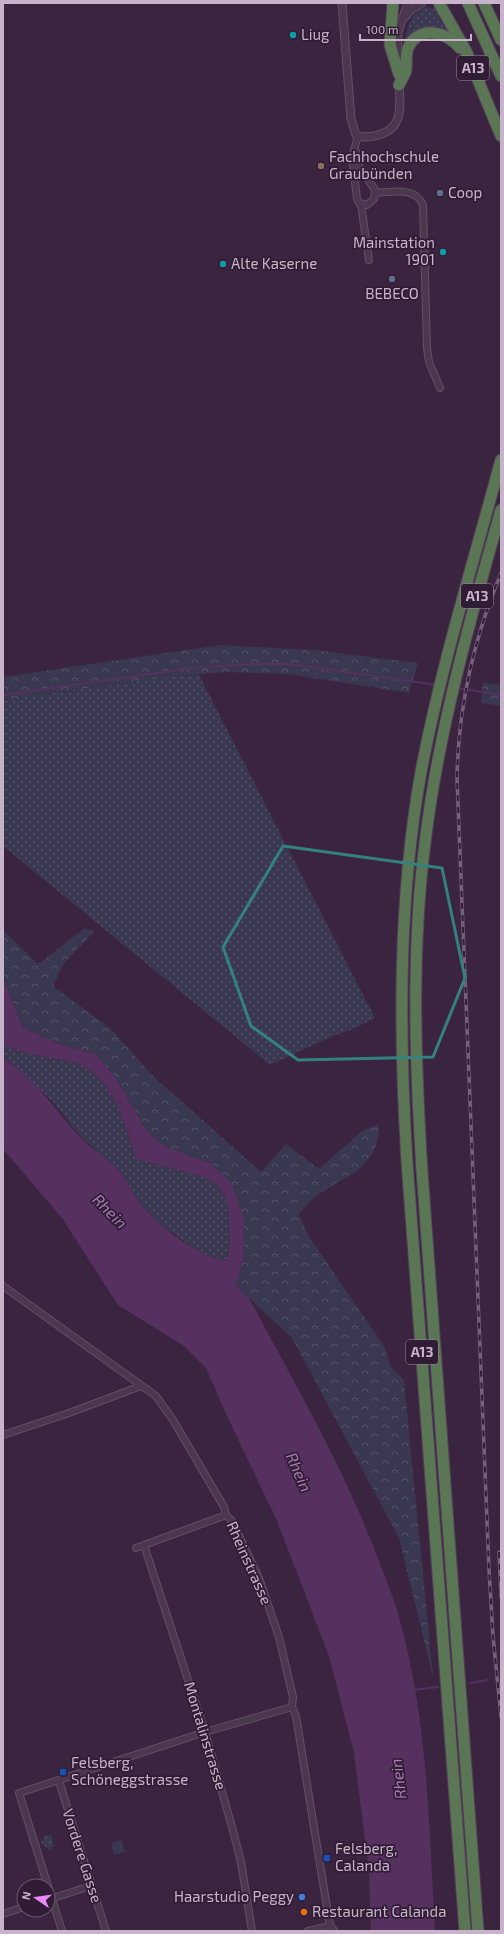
<svg xmlns="http://www.w3.org/2000/svg" width="504" height="1934" font-family="'Exo 2',sans-serif">
<style>
.grass{fill:url(#grass-dots)}
.forest{fill:url(#forest-crowns)}
.park{fill:#3a3751}
.water{fill:#56305e}
.lines{fill:none;stroke-linecap:round;stroke-linejoin:round}
.stream{stroke:#56305e;stroke-width:2}
.minor-casing{stroke:#635067;stroke-width:8}
.tertiary-casing{stroke:#635067;stroke-width:9}
.motorway-casing{stroke:#534057;stroke-width:13}
.minor{stroke:#4b3850;stroke-width:6}
.tertiary{stroke:#4b3850;stroke-width:7}
.motorway{stroke:#5a7655;stroke-width:11}
.rail-casing{stroke:#765f7c;stroke-width:3.5}
.rail{stroke:#301d35;stroke-width:2;stroke-dasharray:6;stroke-linecap:butt}
.marked{fill:none;stroke:#348280;stroke-width:3;stroke-linejoin:round}
.culture-dot{fill:#0f9aa8;stroke:#301d35;stroke-width:1.5}
.education-dot{fill:#8d6e63;stroke:#301d35;stroke-width:1.5}
.service-dot{fill:#5c6f8a;stroke:#301d35;stroke-width:1.5}
.transit-dot{fill:#1a4fb4;stroke:#301d35;stroke-width:1.5}
.shop-dot{fill:#3f7fe0;stroke:#301d35;stroke-width:1.5}
.food-dot{fill:#e8710a;stroke:#301d35;stroke-width:1.5}
.labels{text-anchor:middle;stroke-width:3.5;stroke-linejoin:round;paint-order:stroke}
.shield{fill:#301d35;stroke:#9a879d;stroke-width:1}
.shield-label{font-size:14px;font-weight:bold;fill:#c7b4ca}
.poi-label{font-size:15px;fill:#c7b4ca;stroke:#301d35;text-anchor:start}
.street-label{font-size:15px;fill:#c7b4ca;stroke:#301d35}
.water-label{font-size:16px;font-style:italic;fill:#a87bb2;stroke:#301d35}
</style>
<defs>
<pattern id="grass-dots" width="8" height="8" patternUnits="userSpaceOnUse"><rect width="8" height="8" fill="#3a3751"/><path d="M2 2h.1M6 6h.1" fill="none" stroke="#555269" stroke-width="1.8" stroke-linecap="round"/></pattern>
<pattern id="forest-crowns" width="20" height="18" patternUnits="userSpaceOnUse"><rect width="20" height="18" fill="#3a3751"/><path d="M2 6a3 3 0 1 1 6 0M12 15a3 3 0 1 1 6 0" fill="none" stroke="#555269"/></pattern>
</defs>
<rect width="100%" height="100%" fill="#3a2440"/>
<g class="grass">
<path d="M 427,7 L 436,9 L 456,36 L 447,32 L 405,44 C 406,30 411,9 427,7 Z"/>
<polygon points="199,675 375,1018 353,1029 333,1036 270,1065 3,846 3,700 169,677"/>
<path d="M 3,1044 C 23,1054 46,1057 68,1061 C 111,1070 125,1122 136,1159 C 152,1164 209,1175 217,1185 C 228,1196 229,1211 229,1225 C 229,1238 231,1249 226,1261 L 201,1253 L 161,1225 L 138,1201 L 119,1170 L 82,1138 L 53,1102 L 13,1064 L 3,1058 Z"/>
<polygon points="45,1835 51,1835 54,1845 50,1850 41,1843"/>
</g>
<g class="forest">
<polygon points="220,645 314,650 418,663 409,693 288,674 225,672 169,677 3,700 3,677"/>
<polygon points="483,683 501,685 501,706 481,703"/>
<path d="M 85,928 L 94,932 L 64,963 L 53,986 L 110,1028 L 154,1077 L 261,1172 L 286,1144 L 319,1169 L 362,1131 L 379,1124 C 379,1171 344,1175 314,1198 C 308,1202 304,1209 299,1214 L 308,1235 L 384,1346 L 391,1367 L 404,1380 L 433,1677 L 399,1538 L 292,1338 L 236,1286 L 243,1259 L 244,1218 L 210,1163 L 164,1146 L 146,1130 L 116,1079 L 96,1054 L 62,1045 L 23,1028 L 3,978 L 3,930 L 38,964 Z"/>
</g>
<polygon class="park" points="122,1840 125,1852 114,1855 111,1843"/>
<path class="water" d="M 3,978 L 23,1028 L 62,1045 L 96,1054 L 116,1079 L 146,1130 L 164,1146 L 210,1163 L 231,1183 L 244,1218 L 243,1259 L 236,1286 L 249,1298 C 296,1386 346,1472 381,1566 C 387,1583 395,1600 399,1617 C 428,1720 429,1826 435,1931 L 371,1931 L 369,1871 L 354,1753 L 329,1656 L 277,1521 L 227,1416 L 206,1368 L 184,1346 L 118,1305 L 62,1218 L 3,1149 L 3,1058 C 35,1078 56,1111 81,1138 C 92,1149 107,1158 118,1169 C 126,1178 131,1190 138,1200 C 156,1225 196,1255 226,1261 C 231,1250 229,1238 229,1225 C 229,1211 228,1197 217,1185 C 209,1175 152,1164 136,1159 C 125,1122 111,1070 68,1061 C 46,1057 23,1054 3,1044 Z"/>
<g class="lines">
<g class="stream">
<polyline points="457,688 501,695"/>
<polyline points="3,695 192,668 253,664 290,664 437,685"/>
<polyline points="471,1683 487,1680"/>
<polyline points="413,1690 438,1687"/>
</g>
<g class="minor-casing">
<g id="minor">
<polyline points="355,148 359,166 375,190 374,199 367,205 359,203 357,199 352,157 358,136"/>
<path d="M 375,193 C 392,192 415,186 423,205 L 427,348 L 429,362 L 440,388"/>
<polyline points="361,204 369,260"/>
<polyline points="3,1286 156,1396 173,1420 224,1507 226,1515 232,1521 259,1578 279,1637 293,1697 292,1707 296,1716 330,1926 308,1931"/>
<polyline points="3,1435 69,1413 141,1386"/>
<polyline points="144,1545 205,1732 232,1827 241,1862 252,1931"/>
<polyline points="136,1548 226,1515"/>
<polyline points="59,1781 106,1931"/>
<polyline points="50,1899 91,1886"/>
<polyline points="3,1914 24,1907"/>
<polyline points="62,1931 19,1793 205,1732 292,1707"/>
</g>
</g>
<g class="tertiary-casing">
<g id="tertiary">
<path d="M 342,3 L 351,119 L 356,135 C 362,138 368,137 374,136 C 405,130 400,107 399,82"/>
<polyline points="403,19 412,9 422,3"/>
<polyline points="397,58 398,32 408,3"/>
<polyline points="330,1926 334,1931"/>
</g>
</g>
<g class="motorway-casing">
<g id="motorway">
<polyline points="393,3 390,45 399,74"/>
<polyline points="439,3 466,51 501,136"/>
<polyline points="468,3 501,76"/>
<polyline points="484,3 501,40"/>
<path d="M 399,85 C 401,80 405,75 406,70 C 407,63 405,56 408,48 C 419,24 447,32 460,48"/>
<path d="M 465,1931 L 407,1162 C 399,1031 398,901 421,772 C 441,666 473,564 501,460"/>
<path d="M 478,1931 L 422,1171 C 415,1059 411,946 426,835 C 440,724 471,617 501,510"/>
</g>
</g>
<use href="#minor" class="minor"/>
<use href="#tertiary" class="tertiary"/>
<use href="#motorway" class="motorway"/>
<g class="rail-casing">
<g id="rail">
<path d="M 501,573 C 474,638 458,708 457,779 L 489,1570 L 493,1636 L 501,1717"/>
<polyline points="499,1552 501,1597"/>
</g>
</g>
<use href="#rail" class="rail"/>
</g>
<path class="marked" d="M 283,846 L 442,868 L 465,978 L 433,1057 L 298,1060 L 251,1026 L 223,947 Z"/>
<g class="culture-dot">
<circle cx="293" cy="35" r="4"/>
<circle cx="443" cy="252" r="4"/>
<circle cx="223" cy="264" r="4"/>
</g>
<circle class="education-dot" cx="321" cy="166" r="4"/>
<g class="service-dot">
<circle cx="440" cy="193" r="4"/>
<circle cx="392" cy="279" r="4"/>
</g>
<g class="transit-dot">
<rect x="59" y="1768" width="8" height="8" rx="2"/>
<rect x="323" y="1854" width="8" height="8" rx="2"/>
</g>
<circle class="shop-dot" cx="302" cy="1897" r="4"/>
<circle class="food-dot" cx="304" cy="1912" r="4"/>
<g class="labels">
<g class="shield">
<rect x="457" y="56" width="32" height="24" rx="3"/>
<rect x="461" y="584" width="32" height="24" rx="3"/>
<rect x="406" y="1340" width="32" height="24" rx="3"/>
</g>
<g class="shield-label">
<text x="473" y="73">A13</text>
<text x="477" y="601">A13</text>
<text x="422" y="1357">A13</text>
</g>
<g class="poi-label">
<text x="301" y="40">Liug</text>
<text x="329" y="162">Fachhochschule<tspan x="329" dy="17">Graubünden</tspan></text>
<text x="448" y="198">Coop</text>
<text x="435" y="248" text-anchor="end">Mainstation<tspan x="435" dy="17">1901</tspan></text>
<text x="231" y="269">Alte Kaserne</text>
<text x="392" y="299" text-anchor="middle">BEBECO</text>
<text x="71" y="1768">Felsberg,<tspan x="71" dy="17">Schöneggstrasse</tspan></text>
<text x="335" y="1854">Felsberg,<tspan x="335" dy="17">Calanda</tspan></text>
<text x="294" y="1902" text-anchor="end">Haarstudio Peggy</text>
<text x="312" y="1917">Restaurant Calanda</text>
</g>
<g class="street-label">
<text transform="translate(249 1563) rotate(66)" y="5">Rheinstrasse</text>
<text transform="translate(205 1736) rotate(73)" y="5">Montalinstrasse</text>
<text transform="translate(82 1856) rotate(72)" y="5">Vordere Gasse</text>
</g>
<g class="water-label">
<text transform="translate(110 1211) rotate(45)" y="6">Rhein</text>
<text transform="translate(299 1472) rotate(66)" y="6">Rhein</text>
<text transform="translate(398 1779) rotate(-97)" y="6">Rhein</text>
</g>
</g>
<rect width="504" height="1934" fill="none" stroke="#c7b4ca" stroke-width="8"/>
<g transform="translate(36 1898) rotate(283)"><circle r="19" fill="#301d35" stroke="#6c5971"/>
<path d="M0-3L7 15L0 10L-7 15Z" fill="#ea88fc"/>
<text y="-6" font-size="11" font-weight="bold" text-anchor="middle" fill="#c7b4ca">N</text>
</g>
<path d="M360 34v6h111v-6" fill="none" stroke="#c7b4ca" stroke-width="2"/>
<text x="366" y="34" font-size="12" fill="#c7b4ca" stroke="#301d35" stroke-width="3" paint-order="stroke">100 m</text>
</svg>
